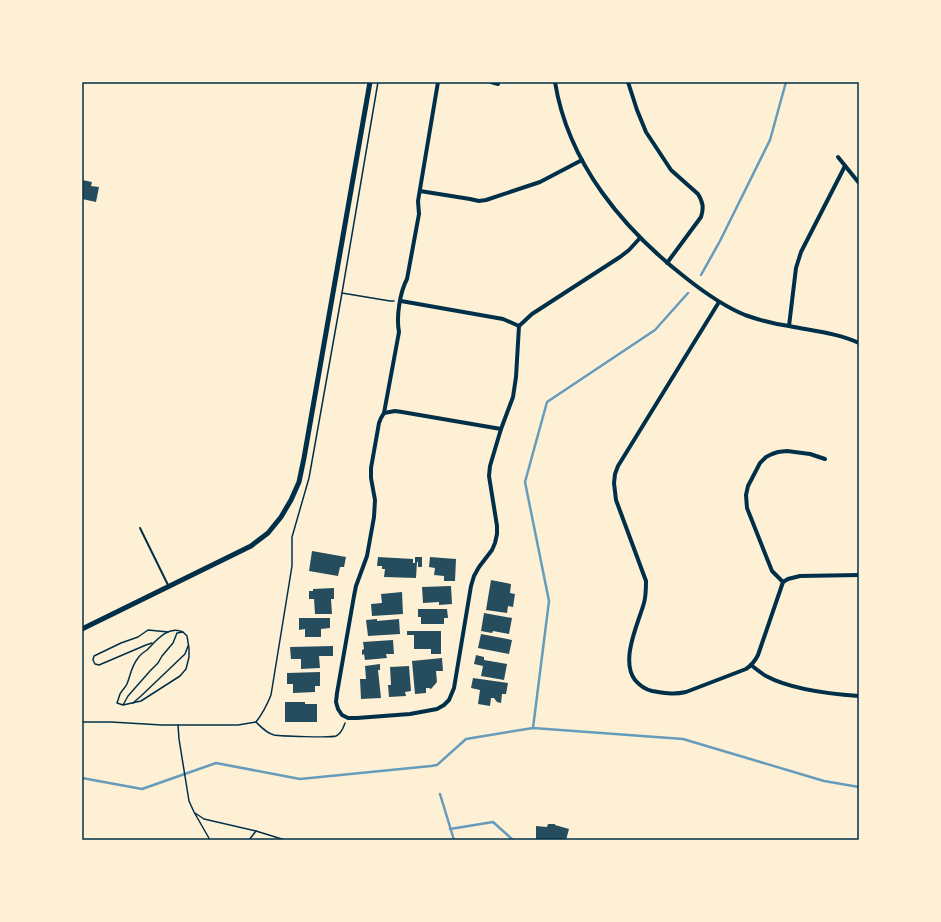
<svg xmlns="http://www.w3.org/2000/svg" width="941" height="922" font-family="Overpass,sans-serif">
<style>
.lines{fill:none;stroke-linecap:round;stroke-linejoin:round}
.stream{stroke:#669bbc;stroke-width:2.5}
.building{fill:#264d5e}
.path{stroke:#003049;stroke-width:1.5}
.service{stroke:#003049;stroke-width:2}
.minor{stroke:#003049;stroke-width:4}
.tertiary{stroke:#003049;stroke-width:5}
.neatline{fill:none;stroke:#003049;stroke-width:1.5}
</style>
<rect width="100%" height="100%" fill="#fdf0d5"/>
<g class="lines">
<g class="stream">
<polyline points="701,275 720,241 770,140 786,82"/>
<polyline points="533,728 549,601 525,482 547,402 655,330 688,293"/>
<polyline points="82,778 142,789 216,763 300,779 431,766 437,765 466,739 533,728 683,739 824,781 859,787"/>
<polyline points="440,794 454,840"/>
<polyline points="450,829 493,822 513,840"/>
</g>
</g>
<g class="building">
<polygon points="82,180 92,182 91,186 99,187 96,202 82,199"/>
<polygon points="312,551 346,557 344,567 340,567 338,576 309,571"/>
<polygon points="378,557 413,559 413,563 415,563 415,557 422,557 422,567 418,567 418,562 417,562 416,578 384,577 385,569 382,569 382,566 377,566"/>
<polygon points="430,557 456,559 455,581 444,581 444,576 434,575 435,568 429,567"/>
<polygon points="491,580 511,584 510,593 515,594 513,607 508,606 507,613 486,610"/>
<polygon points="451,586 452,604 439,605 439,602 423,603 422,587"/>
<polygon points="334,588 334,599 331,599 332,614 315,614 314,599 309,599 309,591 313,591 313,589"/>
<polygon points="402,592 403,614 372,616 371,604 382,603 381,594"/>
<polygon points="418,609 447,609 448,618 444,618 444,624 421,624 421,617 418,617"/>
<polygon points="484,613 512,618 509,634 493,631 492,633 481,631"/>
<polygon points="299,618 330,618 330,628 321,629 321,637 305,637 305,629 299,630"/>
<polygon points="377,619 377,621 399,619 400,634 368,636 366,620"/>
<polygon points="407,631 441,631 441,654 431,654 431,649 414,649 414,635 407,635"/>
<polygon points="481,634 512,640 509,654 478,648"/>
<polygon points="393,640 394,654 386,654 387,658 365,660 364,654 362,655 362,650 364,649 363,642"/>
<polygon points="333,646 333,656 319,656 320,668 301,669 301,659 291,659 290,647"/>
<polygon points="476,655 484,657 484,660 507,664 504,680 481,676 483,666 474,664"/>
<polygon points="442,658 443,671 436,671 437,682 431,689 429,688 426,688 426,693 415,694 412,661"/>
<polygon points="380,664 380,670 378,670 381,698 361,699 360,679 366,679 365,666"/>
<polygon points="409,666 411,691 405,692 406,696 389,697 388,685 391,685 390,667"/>
<polygon points="320,672 320,686 315,686 315,692 293,693 293,684 287,684 287,673"/>
<polygon points="473,678 508,683 506,694 502,694 501,703 497,702 494,698 491,698 490,706 478,704 480,690 471,688"/>
<polygon points="285,702 305,702 305,704 317,704 317,722 285,722"/>
<polygon points="548,824 555,824 555,825 569,829 566,840 536,840 536,826 547,827"/>
</g>
<g class="lines">
<g class="path">
<polyline points="342,293 390,301 394,301"/>
<polyline points="152,643 146,645 99,665 95,664 93,660 94,656 121,643 138,637 148,630 168,632"/>
<polyline points="133,703 141,696 185,654 188,646"/>
<path d="M 123,705 L 128,696 L 150,671 L 158,663 L 162,656 L 173,643 L 177,633 L 183,632 L 187,636 L 189,648 L 189,657 L 186,669 L 180,676 L 141,701 L 123,705 L 117,703 C 118,700 119,697 120,694 C 122,690 125,688 127,684 C 131,674 131,667 138,658 C 140,655 144,652 147,650 C 156,641 168,625 183,632"/>
<path d="M 82,722 L 111,722 L 162,725 L 238,725 L 256,722 C 261,727 266,733 274,735 C 280,736 331,738 336,736 C 342,733 343,728 345,723"/>
<path d="M 256,722 C 263,713 267,705 271,695 L 292,566 L 292,537 L 309,478 L 342,293 L 378,82"/>
<polyline points="178,725 179,739 189,801 194,812 210,840"/>
<polyline points="195,813 204,819 256,831"/>
<polyline points="249,840 256,831 285,840"/>
</g>
<polyline class="service" points="140,528 168,585"/>
<g class="minor">
<path d="M 438,82 L 418,201 L 419,214 L 407,279 C 400,292 396,317 399,332 L 384,413 L 381,418 L 379,423 L 371,468 L 371,478 L 375,500 L 374,517 L 367,556 L 356,586 L 354,596 L 337,693 L 336,702 L 338,709 L 342,715 L 348,718 L 357,718 L 410,714 L 437,709 L 444,705 L 449,700 L 454,688 L 471,586 L 474,576 L 479,567 L 492,550 L 495,543 L 497,534 L 497,526 L 489,476 L 490,466 L 501,429 L 513,397 L 516,377 L 519,326 L 532,314 L 620,257 L 629,250 L 640,238"/>
<polyline points="491,82 498,84"/>
<path d="M 555,82 C 568,163 623,229 686,278 C 705,293 723,306 745,315 C 759,320 774,324 789,326 C 813,331 837,333 859,343"/>
<path d="M 628,82 L 637,110 L 646,132 L 671,170 L 698,194 C 703,202 704,208 701,217 L 667,263"/>
<polyline points="838,157 859,183"/>
<polyline points="420,191 470,199 479,201 486,200 540,182 582,160"/>
<polyline points="401,301 503,319 519,326"/>
<path d="M 719,302 L 618,466 L 615,474 L 614,483 L 616,500 L 646,581 C 646,588 646,596 644,603 C 638,624 620,660 635,680 C 640,686 644,689 652,691 C 665,693 673,695 686,692 L 746,669 C 752,665 755,661 758,655 L 783,582 L 788,579 L 800,576 L 859,575"/>
<polyline points="789,326 796,268 801,252 845,166"/>
<polyline points="384,413 395,411 402,412 501,429"/>
<polyline points="783,582 772,571 747,508 746,495 748,486 760,463 766,457 772,454 778,452 787,451 810,454 825,459"/>
<path d="M 751,665 C 756,669 761,673 766,676 C 792,690 830,694 859,696"/>
</g>
<polyline class="tertiary" points="82,629 251,546 268,533 281,517 291,500 299,482 304,458 370,82"/>
</g>
<rect width="941" height="922" fill="none" stroke="#fdf0d5" stroke-width="166"/>
<rect x="83" y="83" width="775" height="756" class="neatline"/>
</svg>
